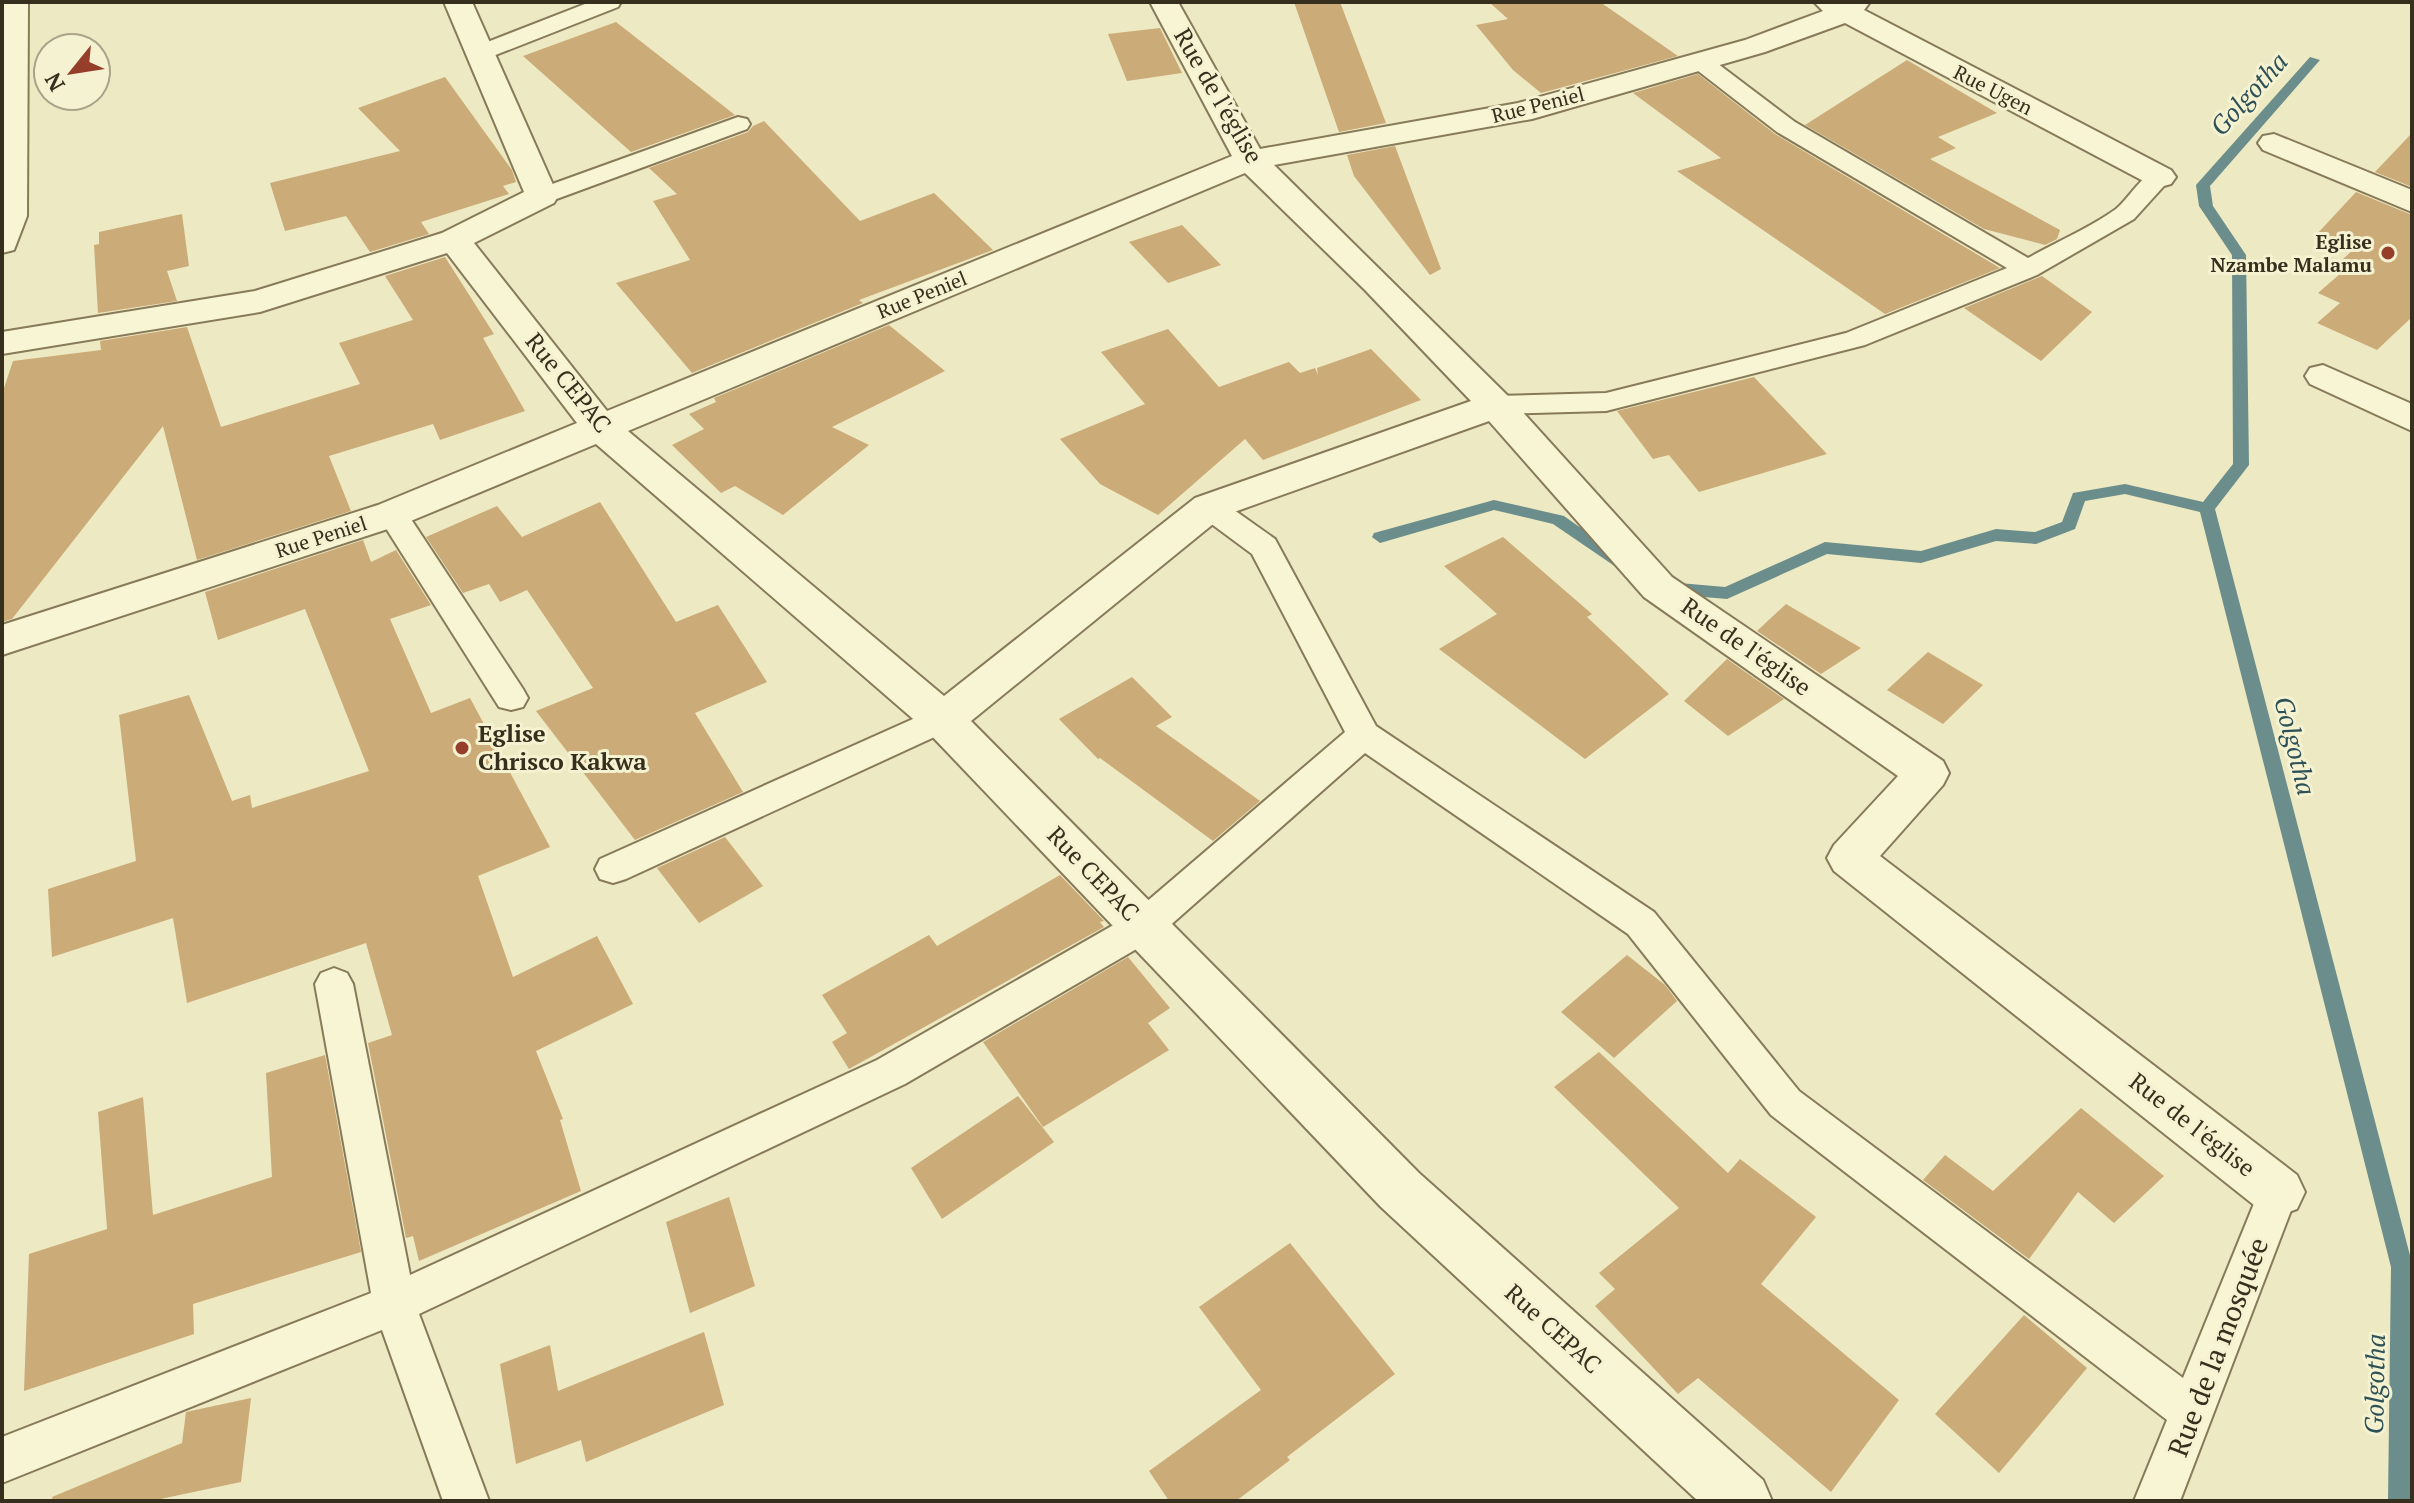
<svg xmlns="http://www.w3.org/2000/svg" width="2414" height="1503" font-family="'PT Serif',serif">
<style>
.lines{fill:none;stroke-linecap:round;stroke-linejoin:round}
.stream{fill:#6b8e8c;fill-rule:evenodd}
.building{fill:#cbab78}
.lane-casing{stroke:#877a59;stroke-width:4}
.street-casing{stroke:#877a59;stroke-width:4}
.lane{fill:#f8f5d5;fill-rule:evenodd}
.street{fill:#f8f5d5;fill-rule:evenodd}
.poi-dot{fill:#953e2a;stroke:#f5f2d1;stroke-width:3}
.labels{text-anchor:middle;stroke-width:6;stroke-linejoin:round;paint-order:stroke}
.far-street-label{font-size:20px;fill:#372f1d;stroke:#f5f2d1}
.far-poi-label{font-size:20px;font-weight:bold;fill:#372f1d;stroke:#f5f2d1;text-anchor:end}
.street-label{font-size:24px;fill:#372f1d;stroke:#f5f2d1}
.poi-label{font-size:24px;font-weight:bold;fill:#372f1d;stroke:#f5f2d1;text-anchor:start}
.water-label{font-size:26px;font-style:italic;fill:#2d5156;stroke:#f5f2d1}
.near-street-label{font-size:28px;fill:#372f1d;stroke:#f5f2d1}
</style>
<rect width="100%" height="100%" fill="#ede9c2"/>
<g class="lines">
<g class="stream">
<polygon points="2310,57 2320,60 2210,186 2213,206 2246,255 2249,465 2215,509 2412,1263 2412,1501 2388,1501 2391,1267 2200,512 2125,494 2085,501 2075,529 2036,544 1996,541 1921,563 1827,554 1727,599 1668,594 1660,588 1668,582 1725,587 1825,542 1921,551 1996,529 2035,532 2062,522 2073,493 2125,484 2203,502 2233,464 2232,255 2199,206 2196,185"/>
<polygon points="1494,500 1564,516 1630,563 1622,569 1616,567 1553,524 1494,510 1380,543 1372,537 1374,533"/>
</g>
</g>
<g class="building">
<polygon points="1294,2 1340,2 1386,123 1339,132"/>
<polygon points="1489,2 1600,2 1678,56 1541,93 1513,70 1476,25 1508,19"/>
<polygon points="616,22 735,115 631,152 523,56"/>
<polygon points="1160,28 1182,73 1127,81 1108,34"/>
<polygon points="1907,60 1997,113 1938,137 1956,148 1930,159 2060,230 2057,239 2045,245 1984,229 1805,125"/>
<polygon points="1698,74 1775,134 2000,268 1885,314 1677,171 1721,158 1633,93"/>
<polygon points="445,77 512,170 516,182 503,186 509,194 421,222 429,234 370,252 346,216 285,231 270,183 400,151 358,108"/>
<polygon points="764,121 860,221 934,193 993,250 859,300 863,303 692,373 616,283 690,260 653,201 677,194 649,168 748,132 753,126"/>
<polygon points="2412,133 2412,187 2375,172"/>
<polygon points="1395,146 1441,269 1430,275 1354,176 1347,155"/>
<polygon points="2356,192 2412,215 2412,317 2377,350 2317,323 2340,303 2318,293 2341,273 2332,269 2354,249 2317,234"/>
<polygon points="182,214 189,266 167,271 177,301 98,313 94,245 99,244 99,232"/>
<polygon points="1182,225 1221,265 1168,283 1129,242"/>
<polygon points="445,257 494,334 483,338 525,411 440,440 433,424 329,456 351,511 197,560 163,426 12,619 2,622 2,394 13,361 101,350 100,341 187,327 221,427 360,384 339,343 413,320 385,276"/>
<polygon points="2042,276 2092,312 2041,361 1964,308"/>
<polygon points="889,325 945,371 832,427 869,445 783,515 735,486 721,493 672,445 704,429 689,414 716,402 714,398"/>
<polygon points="1168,329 1219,387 1289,362 1300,373 1315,368 1318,375 1317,368 1371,349 1421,400 1263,460 1245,439 1158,515 1100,484 1060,439 1145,404 1101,352"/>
<polygon points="1754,377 1827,454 1699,492 1669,455 1653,459 1617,411"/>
<polygon points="600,502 676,622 718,605 767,682 695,713 743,792 635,840 536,711 593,688 527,590 500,602 489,584 463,593 426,537 497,506 522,537"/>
<polygon points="1503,537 1592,614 1587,617 1669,694 1585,759 1439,649 1497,614 1444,566"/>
<polygon points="363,540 371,562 396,550 431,605 390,619 431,713 470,698 550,847 478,876 513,977 597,936 633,1004 536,1051 563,1119 560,1120 581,1191 419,1261 413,1236 406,1238 368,1043 392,1035 366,943 187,1003 173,918 52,957 48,889 136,861 119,715 189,695 232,801 250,795 252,808 369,771 305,609 218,640 205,592"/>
<polygon points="1786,604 1861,648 1821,674 1757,631"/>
<polygon points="1928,652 1983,685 1943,724 1887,690"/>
<polygon points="1727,659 1784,699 1728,736 1684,701"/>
<polygon points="1132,677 1172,717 1156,726 1260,801 1213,841 1100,758 1098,759 1059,719"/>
<polygon points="725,837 763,886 699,923 657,868"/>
<polygon points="1060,875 1104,921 1100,922 1104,927 849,1069 832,1042 847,1033 822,995 929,935 937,946"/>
<polygon points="1627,955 1665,985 1677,1001 1614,1058 1561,1012"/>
<polygon points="1128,957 1170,1008 1148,1023 1169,1050 1043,1127 983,1042"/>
<polygon points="1599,1052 1728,1173 1740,1159 1816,1217 1761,1284 1899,1400 1831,1492 1698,1378 1678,1394 1595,1306 1615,1289 1599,1273 1679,1208 1554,1087"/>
<polygon points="325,1055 361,1252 193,1304 194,1334 24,1391 29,1254 107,1229 98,1112 143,1097 153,1215 272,1177 266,1073"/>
<polygon points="1018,1096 1054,1142 942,1219 911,1168"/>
<polygon points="2081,1108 2164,1176 2114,1223 2078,1192 2029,1259 1923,1180 1945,1155 1993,1191"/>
<polygon points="729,1197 755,1286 690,1313 666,1222"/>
<polygon points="1290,1243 1395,1374 1287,1457 1290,1460 1236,1501 1169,1501 1149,1471 1261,1390 1199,1307"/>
<polygon points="2024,1315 2087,1368 1999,1473 1935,1414"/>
<polygon points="704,1332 724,1405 586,1462 581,1440 516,1464 500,1364 550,1345 558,1391"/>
<polygon points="251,1398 241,1482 151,1501 53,1501 52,1497 182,1443 186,1412"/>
</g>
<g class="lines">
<g class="lane-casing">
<g id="lane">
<polygon points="590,2 621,2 618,7 488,58 472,58 469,53 472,48"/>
<path d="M 1701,55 L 1709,57 L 1795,122 L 2028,258 C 2056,242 2090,228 2116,209 C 2133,195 2144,166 2169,172 L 2172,177 L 2134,219 L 2037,275 L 1865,345 L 1606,411 L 1496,414 L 1486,411 L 1482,405 L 1486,399 L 1496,396 L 1606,393 L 1846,333 L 2007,268 L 1777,132 L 1693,67 L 1689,62 L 1693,57 Z"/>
<polygon points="738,117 747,119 750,124 747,129 551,201 533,201 529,196 533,191"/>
<polygon points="1209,497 1220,500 1275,539 1376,726 1654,912 1799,1091 2183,1378 2264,1179 2278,1173 2292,1179 2298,1192 2180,1501 2134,1501 2167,1420 1771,1115 1628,934 1365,753 1157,937 905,1084 419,1314 489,1501 443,1501 382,1330 2,1483 2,1437 371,1293 315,984 321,973 334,968 347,973 353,984 410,1275 877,1060 1131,915 1345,732 1252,554 1198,514 1194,507 1198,500"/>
<polygon points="392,504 403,507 523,689 528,698 523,707 511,710 499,707 377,514 381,507"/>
<polygon points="942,706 954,710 959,719 954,728 626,879 613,883 600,879 595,869 600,859"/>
</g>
</g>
<g class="street-casing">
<g id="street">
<polygon points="2,2 28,2 27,216 14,250 2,253"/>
<path d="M 444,2 L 472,2 L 558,196 L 554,203 L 474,243 L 607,411 L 1232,156 L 1150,2 L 1178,2 L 1260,149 L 1518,103 L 1745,40 L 1823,11 L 1814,2 L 1870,2 L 1864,10 L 2171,170 L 2176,177 L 2171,184 L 2160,187 L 2149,184 L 1845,23 L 1765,52 L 1532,119 L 1274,165 L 1509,397 L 1672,577 L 1943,761 L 1949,773 L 1943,785 L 1880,856 L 2297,1175 L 2305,1192 L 2297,1209 L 2278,1216 L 2259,1209 L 1834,871 L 1827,858 L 1834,845 L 1898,776 L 1644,597 L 1489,421 L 1223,516 L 971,721 L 1419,1173 L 1763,1480 L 1772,1501 L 1698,1501 L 1381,1207 L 927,731 L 596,444 L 406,523 L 2,655 L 2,625 L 378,505 L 577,423 L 447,253 L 260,312 L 2,354 L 2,332 L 255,291 L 442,233 L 524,192 ZM 1245,173 L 1365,290 L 1471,401 L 1195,498 L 944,696 L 628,431 Z"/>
<polygon points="2274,134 2412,190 2412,212 2263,150 2258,143 2263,136"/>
<polygon points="2323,365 2412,404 2412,431 2310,384 2305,376 2310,368"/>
</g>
</g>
<use href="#lane" class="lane"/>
<use href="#street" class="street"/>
</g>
<g class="poi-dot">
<circle cx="2388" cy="253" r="8"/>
<circle cx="462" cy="748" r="8"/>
</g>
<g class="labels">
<g class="far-street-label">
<text transform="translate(1993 90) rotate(27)" y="7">Rue Ugen</text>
<text transform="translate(1538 105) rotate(-14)" y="7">Rue Peniel</text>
<text transform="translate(922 295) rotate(-22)" y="7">Rue Peniel</text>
<text transform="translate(321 537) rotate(-18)" y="7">Rue Peniel</text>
</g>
<g class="far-poi-label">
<text x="2372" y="249">Eglise<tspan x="2372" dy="23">Nzambe Malamu</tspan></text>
</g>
<g class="street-label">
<text transform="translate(1218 96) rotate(60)" y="8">Rue de l'église</text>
<text transform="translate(568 383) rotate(51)" y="8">Rue CEPAC</text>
<text transform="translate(1746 647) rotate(35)" y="8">Rue de l'église</text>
<text transform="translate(1093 874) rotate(46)" y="8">Rue CEPAC</text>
<text transform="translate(2192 1125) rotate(38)" y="8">Rue de l'église</text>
<text transform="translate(1553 1329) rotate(42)" y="8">Rue CEPAC</text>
</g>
<g class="poi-label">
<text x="478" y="742">Eglise<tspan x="478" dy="28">Chrisco Kakwa</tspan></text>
</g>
<g class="water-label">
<text transform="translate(2249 94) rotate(-48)" y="9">Golgotha</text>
<text transform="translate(2295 746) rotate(76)" y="9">Golgotha</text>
<text transform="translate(2375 1384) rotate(-89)" y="9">Golgotha</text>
</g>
<g class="near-street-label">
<text transform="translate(2218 1347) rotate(-69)" y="10">Rue de la mosquée</text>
</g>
</g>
<rect width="2414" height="1503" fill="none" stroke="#372f1d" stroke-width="8"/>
<g transform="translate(72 72) rotate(240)"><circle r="38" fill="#f5f2d1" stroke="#a9a489" stroke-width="2"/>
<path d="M0-6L14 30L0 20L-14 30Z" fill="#953e2a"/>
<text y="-12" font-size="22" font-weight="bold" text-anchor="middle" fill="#372f1d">N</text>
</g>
</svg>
